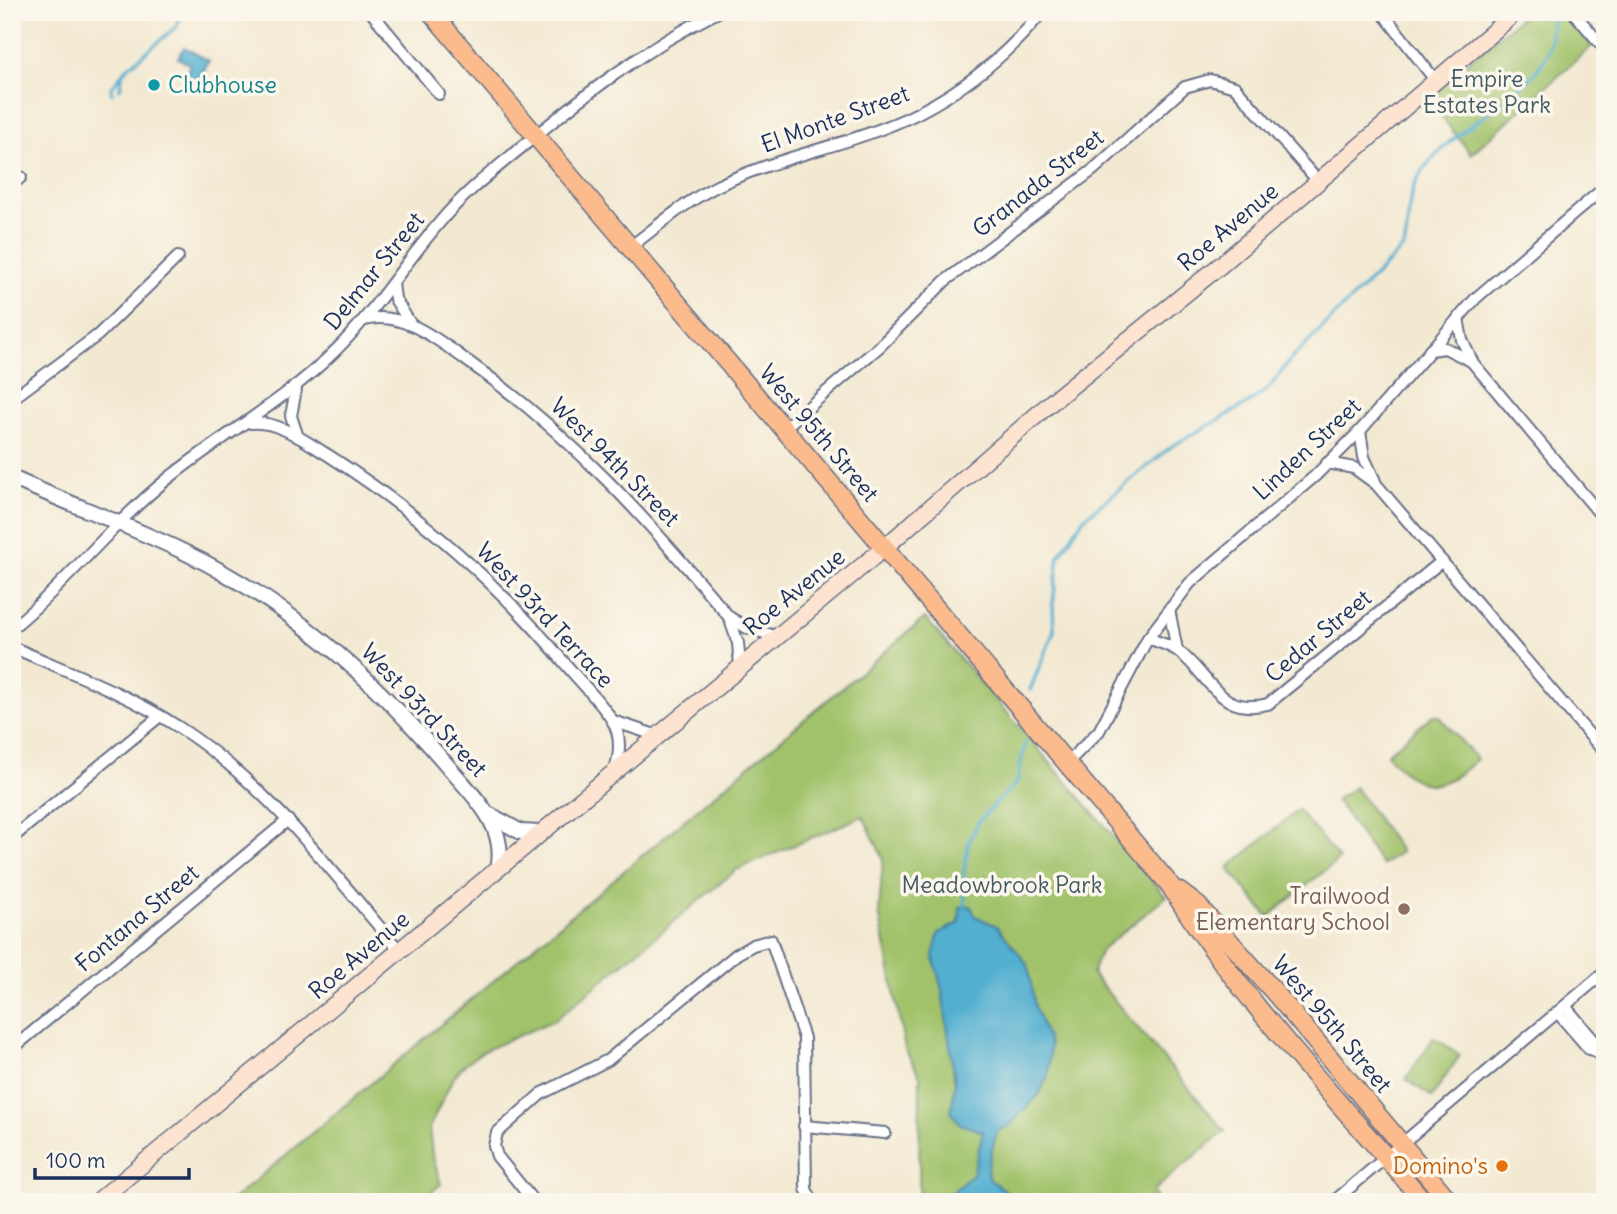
<svg xmlns="http://www.w3.org/2000/svg" width="1617" height="1214" font-family="Delius,sans-serif">
<style>
.green{fill:#a1c26b;stroke:#5e7864;stroke-width:2}
.water{fill:#52afd0;stroke:#366f97;stroke-width:2}
.lines{fill:none;stroke-linecap:round;stroke-linejoin:round}
.stream{stroke:#52afd0;stroke-width:3.5}
.minor-casing{stroke:#677087;stroke-width:14}
.tertiary-casing{stroke:#677087;stroke-width:18}
.secondary-casing{stroke:#677087;stroke-width:19}
.primary-casing{stroke:#677087;stroke-width:21}
.minor{stroke:#fff;stroke-width:10}
.tertiary{stroke:#fff;stroke-width:14}
.secondary{stroke:#fde4d1;stroke-width:16}
.primary{stroke:#fbbb8d;stroke-width:18}
.culture-dot{fill:#0f9aa8;stroke:#fbf7ec;stroke-width:2.5}
.education-dot{fill:#8d6e63;stroke:#fbf7ec;stroke-width:2.5}
.food-dot{fill:#e8710a;stroke:#fbf7ec;stroke-width:2.5}
.labels{text-anchor:middle;stroke-width:7;stroke-linejoin:round;paint-order:stroke}
.park-label{font-size:23px;fill:#435b62;stroke:#fbf7ec}
.culture-label{font-size:23px;fill:#0d838f;stroke:#fbf7ec;text-anchor:start}
.street-label{font-size:23px;fill:#1b2f5e;stroke:#fbf7ec}
.education-label{font-size:23px;fill:#785e54;stroke:#fbf7ec;text-anchor:end}
.food-label{font-size:23px;fill:#c56008;stroke:#fbf7ec;text-anchor:end}
</style>
<rect width="100%" height="100%" fill="#fbf7ec"/>
<filter id="ink" filterUnits="userSpaceOnUse"><feTurbulence type="fractalNoise" baseFrequency=".0143" numOctaves="2"/><feDisplacementMap in="SourceGraphic" scale="14" xChannelSelector="R" yChannelSelector="G"/><feConvolveMatrix kernelMatrix="1 2 1 2 8 2 1 2 1" color-interpolation-filters="sRGB"/></filter>
<filter id="wash" filterUnits="userSpaceOnUse"><feTurbulence type="fractalNoise" baseFrequency=".00686" numOctaves="4" result="noise"/><feDisplacementMap in="SourceGraphic" scale="28" xChannelSelector="R" yChannelSelector="G"/><feGaussianBlur stdDeviation="1.57" result="paint"/><feColorMatrix in="noise" values="0 0 0 0 0 0 0 0 0 0 0 0 0 0 0 0 0 1.4 0 .05"/><feComposite in="paint" operator="in"/></filter>
<g filter="url(#wash)">
<rect width="100%" height="100%" fill="#f3e9d2"/>
<g class="green">
<polygon points="1527,12 1564,12 1592,46 1471,154 1426,97"/>
<polygon points="925,618 1166,897 1101,950 1092,974 1225,1131 1153,1191 1157,1202 913,1202 919,1192 920,1076 905,1049 879,912 883,858 863,816 736,870 555,1020 483,1051 464,1065 453,1078 429,1128 432,1154 441,1184 420,1202 230,1202"/>
<path d="M 1433,715 L 1439,716 L 1477,759 C 1441,793 1419,794 1387,754 Z"/>
<polygon points="1355,787 1401,852 1382,865 1336,800"/>
<polygon points="1298,810 1339,859 1268,917 1228,868"/>
<polygon points="1434,1037 1460,1055 1432,1097 1406,1079"/>
</g>
<g class="water">
<polygon points="184,47 209,61 197,83 185,76 190,65 178,58"/>
<polygon points="971,906 975,916 997,926 1028,965 1035,1007 1050,1046 1048,1075 1039,1095 1010,1125 997,1131 987,1170 989,1179 1021,1202 941,1202 973,1174 983,1132 960,1124 951,1112 955,1083 942,990 933,955 939,933 959,923 960,907"/>
</g>
<g class="lines">
<g class="stream">
<polyline points="120,89 122,75"/>
<polyline points="112,94 111,88 125,70 176,27 179,21 176,12"/>
<path d="M 1030,690 L 1054,631 L 1053,603 L 1059,556 L 1083,519 L 1172,446 L 1247,404 L 1269,388 L 1291,359 L 1404,247 C 1410,224 1406,199 1418,178 C 1443,133 1518,103 1544,60 C 1552,48 1551,26 1553,12"/>
<polyline points="965,907 964,871 969,841 979,821 1017,782 1025,743"/>
</g>
</g>
</g>
<g filter="url(#ink)">
<g class="lines">
<g class="minor-casing">
<g id="minor">
<polyline points="371,12 439,94"/>
<polyline points="1382,12 1435,80"/>
<polyline points="1573,12 1605,49"/>
<polyline points="12,185 21,177"/>
<path d="M 630,247 C 658,226 685,202 717,186 C 781,155 854,145 918,113 C 966,88 1008,54 1042,12"/>
<polyline points="393,283 395,299 410,323"/>
<polyline points="1458,318 1462,340 1473,363 1605,520"/>
<path d="M 365,320 C 402,310 438,340 466,360 C 570,433 648,520 729,617 L 747,628 L 775,636"/>
<polyline points="1430,350 1445,348 1471,361"/>
<polyline points="296,389 291,416 298,437"/>
<polyline points="12,399 98,335 178,257"/>
<path d="M 251,423 C 278,420 306,442 328,455 C 420,514 498,583 568,667 C 582,684 600,701 612,720 C 622,736 620,756 614,772"/>
<polyline points="783,429 879,347 945,281 1093,170 1185,87 1210,80 1235,87 1318,181"/>
<polyline points="1360,431 1364,457 1375,481"/>
<polyline points="1327,463 1354,468 1376,484 1605,753"/>
<polyline points="1169,609 1177,650"/>
<polyline points="729,617 738,643 740,666"/>
<path d="M 12,628 C 67,583 110,526 165,481 C 220,436 281,404 333,353 C 374,313 403,265 440,222 C 464,193 494,170 522,147 C 584,95 645,48 718,12"/>
<path d="M 1148,638 C 1157,642 1170,645 1178,651 C 1211,676 1218,716 1268,704 L 1442,561"/>
<path d="M 12,647 C 69,672 128,694 180,728 C 269,786 331,871 399,950"/>
<polyline points="613,721 658,736"/>
<polyline points="1066,764 1099,731 1148,638 1190,583 1315,476 1360,431 1476,298 1605,187"/>
<polyline points="12,838 160,716"/>
<polyline points="1565,1006 1596,1043 1596,1051 1605,1061"/>
<polyline points="1557,1012 1589,1049 1596,1051"/>
<polyline points="12,1049 288,820"/>
<polyline points="804,1126 885,1133"/>
<polyline points="534,1202 497,1156 494,1146 497,1133 541,1094 608,1060 737,954 753,945 771,940 804,1038 806,1189 813,1202"/>
<polyline points="1333,1202 1605,972"/>
</g>
</g>
<g class="tertiary-casing">
<g id="tertiary">
<path d="M 12,478 C 69,504 128,525 184,552 C 288,602 372,677 446,764 C 472,795 508,825 498,869"/>
<polyline points="490,815 521,832 540,833"/>
</g>
</g>
<g class="secondary-casing">
<polyline id="secondary" points="97,1202 884,548 1054,400 1222,264 1516,12"/>
</g>
<g class="primary-casing">
<g id="primary">
<path d="M 431,12 L 1170,885 C 1240,1000 1338,1099 1424,1202"/>
<polyline points="1178,891 1198,906 1277,995 1450,1202"/>
</g>
</g>
<use href="#minor" class="minor"/>
<use href="#tertiary" class="tertiary"/>
<use href="#secondary" class="secondary"/>
<use href="#primary" class="primary"/>
</g>
</g>
<circle class="culture-dot" cx="154" cy="85" r="7"/>
<circle class="education-dot" cx="1404" cy="909" r="7"/>
<circle class="food-dot" cx="1502" cy="1166" r="7"/>
<g class="labels">
<g class="park-label">
<text x="1487" y="87">Empire<tspan x="1487" dy="26">Estates Park</tspan></text>
<text x="1002" y="893">Meadowbrook Park</text>
</g>
<g class="culture-label">
<text x="168" y="93">Clubhouse</text>
</g>
<g class="street-label">
<text transform="translate(835 119) rotate(-20)" y="8">El Monte Street</text>
<text transform="translate(1038 183) rotate(-38)" y="8">Granada Street</text>
<text transform="translate(1228 227) rotate(-40)" y="8">Roe Avenue</text>
<text transform="translate(374 271) rotate(-51)" y="8">Delmar Street</text>
<text transform="translate(819 433) rotate(50)" y="8">West 95th Street</text>
<text transform="translate(1307 449) rotate(-43)" y="8">Linden Street</text>
<text transform="translate(615 462) rotate(45)" y="8">West 94th Street</text>
<text transform="translate(794 592) rotate(-39)" y="8">Roe Avenue</text>
<text transform="translate(545 615) rotate(47)" y="8">West 93rd Terrace</text>
<text transform="translate(1318 636) rotate(-40)" y="8">Cedar Street</text>
<text transform="translate(424 710) rotate(47)" y="8">West 93rd Street</text>
<text transform="translate(137 918) rotate(-40)" y="8">Fontana Street</text>
<text transform="translate(359 955) rotate(-40)" y="8">Roe Avenue</text>
<text transform="translate(1332 1024) rotate(50)" y="8">West 95th Street</text>
</g>
<g class="education-label">
<text x="1390" y="904">Trailwood<tspan x="1390" dy="26">Elementary School</tspan></text>
</g>
<g class="food-label">
<text x="1488" y="1174">Domino's</text>
</g>
</g>
<rect width="1617" height="1214" fill="none" stroke="#fbf7ec" stroke-width="42"/>
<path d="M35 1168v10h154v-10" fill="none" stroke="#1b2f5e" stroke-width="3.5"/>
<text x="46" y="1168" font-size="21" fill="#1b2f5e" stroke="#fbf7ec" stroke-width="5" paint-order="stroke">100 m</text>
</svg>
